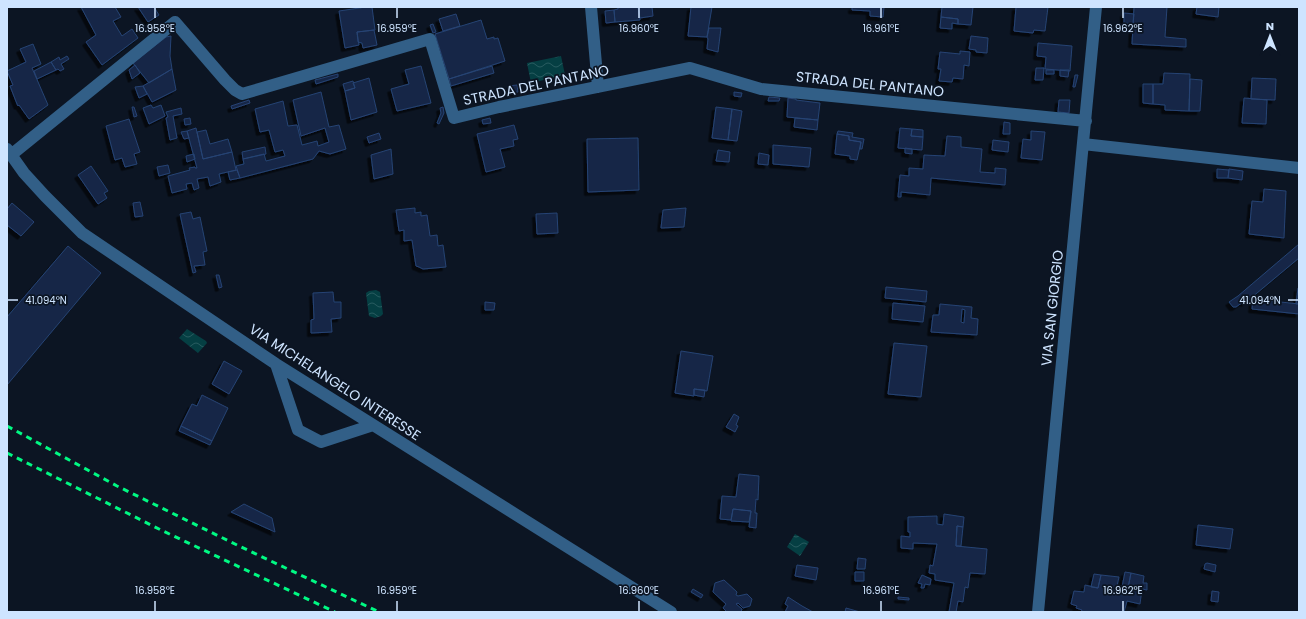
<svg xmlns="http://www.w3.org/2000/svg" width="1306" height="619" viewBox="0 0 1306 619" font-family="Poppins,sans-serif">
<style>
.water{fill:url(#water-waves)}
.building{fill:#162846;stroke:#264374;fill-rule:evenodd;filter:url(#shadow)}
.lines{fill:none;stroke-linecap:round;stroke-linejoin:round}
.minor{stroke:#325f87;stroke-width:12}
.rail{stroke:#00f983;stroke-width:3;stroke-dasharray:6 5;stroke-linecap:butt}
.ticks{fill:none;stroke:#cee4ff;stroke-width:1.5}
.labels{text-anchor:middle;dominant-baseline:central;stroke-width:3.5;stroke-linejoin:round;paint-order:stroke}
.street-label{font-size:14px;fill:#cee4ff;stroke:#0c1523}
.ticks-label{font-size:10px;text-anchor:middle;fill:#cee4ff;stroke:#0c1523;stroke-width:3.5;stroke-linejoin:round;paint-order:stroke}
</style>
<defs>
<pattern id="water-waves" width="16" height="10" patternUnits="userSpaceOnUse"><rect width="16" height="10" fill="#053f43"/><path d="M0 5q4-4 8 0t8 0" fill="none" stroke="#285b5f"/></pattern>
<filter id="shadow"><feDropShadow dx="-3.5" dy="3.5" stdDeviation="0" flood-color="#0009"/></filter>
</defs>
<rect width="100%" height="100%" fill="#0c1523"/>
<path class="water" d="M561,56L565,75L531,83L527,63Z
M376,290L380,292L383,314L381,316L375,318L369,316L366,293L369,291Z
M187,329L206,341L207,343L198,353L179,338Z
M795,534L809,542L800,556L787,547Z"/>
<path class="building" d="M81,7H115L121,17L113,21L122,36L132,29L138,38L102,65L86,42L96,35Z
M138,7H154L159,15L148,22Z
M366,7H372L375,30L357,32L359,45L345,48L339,11Z
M618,7H638L640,20L615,22L614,10L618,9Z
M638,7H652L653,16L640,18Z
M691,7H712L707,37L688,36Z
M852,7H884L883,17L870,16V11L852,10Z
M942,7H973L971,25L958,24V19L941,17Z
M1016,7H1048L1045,31L1034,30L1033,33L1014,31Z
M1134,7H1167L1165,37L1186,39V47L1132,44Z
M1197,7H1219L1218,17L1196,14Z
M614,10L615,22L606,23L605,11Z
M1124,13L1134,14L1133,24L1124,23Z
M456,14L460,26L443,31L439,19Z
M941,17L958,19V24L952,23V29L940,28Z
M481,20L487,39L494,37V39L498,38L505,61L449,79L435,34Z
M433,24L436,32L433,33L430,25Z
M709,28H721L718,52L707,49L708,39L707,37Z
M374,30L377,45L363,48L362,43L358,42L357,32Z
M171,36L170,56L172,69L149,83L133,63L166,37Z
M971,36L988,38L987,53L976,52V50L969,49Z
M1038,43L1072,46L1070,71L1045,69L1046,57L1037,56Z
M33,44L41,64L32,68L48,105L29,119L19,105L18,106L17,104L10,86L13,85L7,71L26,62L20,49Z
M960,51L970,52L969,66L964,65L963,79L953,78L952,82L939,81L941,69H938L940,52L960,54Z
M67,56L69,59L61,64L64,69L60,71L58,69L56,70L51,62L59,57L60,60Z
M51,62L56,70L37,79L34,71Z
M135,65L140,73L132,79L129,70Z
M421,66L431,103L397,111L391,89L409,84L405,70Z
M492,66L494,73L451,86L449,79Z
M1036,68H1044L1043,80H1035Z
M172,69L176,90L152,102L143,86Z
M1046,70H1054V74H1046Z
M1060,70H1069L1068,77L1060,76Z
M1164,73L1190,74L1189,111L1165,110V105L1153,104V84H1163Z
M338,74V77L316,84L315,80Z
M1075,75H1078L1075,87H1073Z
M369,78L377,112L351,120L345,91L355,88L353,83Z
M1252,78L1276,79L1275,100L1251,99Z
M1190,79L1202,80L1200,111H1189Z
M353,81L355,88L345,91L343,84Z
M1143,84H1153V104L1143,103Z
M517,85L518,92L509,93L508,86Z
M143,86L147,94L139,98L135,87Z
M321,92L329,127L339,125L346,149L330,154L319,151L313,159L240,178L236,166L244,164L243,159L264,154L266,161L285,156L283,150L275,152L269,130L260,132L255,109L283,101L288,126L297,125L302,145L317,141L318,146L329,142L325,128L301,136L293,100Z
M734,92L742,93L741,97L734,96Z
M769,97L780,98L779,101H768Z
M788,98L796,99V100L820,103L818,120L787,117Z
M1244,98L1267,100L1266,124L1242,123Z
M249,100L250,103L232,109L231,106Z
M1059,100H1070L1069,113L1058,112Z
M151,105L153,108L161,105L165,116L149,124L143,108Z
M132,107H134L137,116L134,117Z
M443,107L444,113L439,124L437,123L441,113L440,108Z
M716,107L732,109L728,140L712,138Z
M181,108L182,114L173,116L177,138L170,140L166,118L168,117L166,112Z
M732,109L742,111L737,141L728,140Z
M190,118L191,124L185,125L184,119Z
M490,118L491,123L483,124L482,120Z
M795,118L818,120L817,130L794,127Z
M129,119L140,152L134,154L137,164L125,167L122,158L115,160L106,126Z
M1004,122L1010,123V134H1003Z
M514,125L518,139L513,140L514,146L500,149L505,167L486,172L477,134Z
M196,128L203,159L232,152L236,170L219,174L221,182L210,186L208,177L197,179L199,188L194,190L192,183L186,184L187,189L172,193L168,176L190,170L189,168L195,167V168H197L187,131Z
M900,128L912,129L911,136L923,137L922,150L898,148Z
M912,129L923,130V137L911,136Z
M206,130L210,144L228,139L232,152L203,159L197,132Z
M187,131L189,138L184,139L181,132Z
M838,131L853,133L852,137L864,139L862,149H860L861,142L849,140V136L837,134Z
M1031,131L1045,132L1042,160L1021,158L1023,139L1031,140Z
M379,133L381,139L369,143L367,137Z
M837,134L849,136V140L861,142L857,160L850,159V156L835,154Z
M947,136L961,137V147L982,149L980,172L995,173V168L1006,169L1005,185L931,178L930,195L901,192V197H898L900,175L909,176V168L923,169L924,155L945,156Z
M638,138L639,190L588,192L587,139Z
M993,140L1009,142L1008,152L992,150Z
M773,145L811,148L809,167L773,164Z
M265,147L266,154L243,159L242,152Z
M905,148L912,149V154L905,153Z
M391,149L393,174L374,179L371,155Z
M718,150L730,152L729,162L716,161Z
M759,153L769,155L768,165L758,164Z
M194,154L195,159L187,162L186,156Z
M168,165L170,173L159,176L157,167Z
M91,166L108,191L104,193L107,198L98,204L78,175Z
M1217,169L1229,170L1228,178H1217Z
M1229,169L1243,171L1242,180L1228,178Z
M237,170L240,178L230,180L228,172Z
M1264,189L1286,191L1284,238L1249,234L1252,201L1263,202Z
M140,202L143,216L135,217L133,203Z
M12,203L34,222L21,236L7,225V209Z
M415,208V213L421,212V216L427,215L430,236L437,235L438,246L443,245L446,267L423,269L419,267L416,266L412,240L404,241V230L399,231L396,210Z
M686,208L684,227L661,228L663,210Z
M191,212L193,219L200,217L207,251L203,252L205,265L194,266L196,272L193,273L180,214Z
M557,213L558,233L537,234L536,214Z
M1299,244V258L1245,303L1243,302L1236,307H1233L1229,302L1238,296Z
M68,246L101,273L7,385V317Z
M216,275H219L222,287L219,288Z
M886,287L927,291L926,302L885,298Z
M1298,288H1299V304H1296Z
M333,292L334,302H341V318L331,319L332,332L311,333V320L314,319L313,293Z
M1253,299L1299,304V314L1252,309Z
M485,302L495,303L494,310H485Z
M893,303L925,306L923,322L892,319Z
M940,304L972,307L971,318L978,319L977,335L931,332L933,315H939ZM962,309L965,310L964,323L961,322Z
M894,343L927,346L921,397L888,394Z
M681,351L713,356L707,391L694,389V396L675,393Z
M224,361L242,371L229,394L212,384Z
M694,389L705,390L704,397L694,395Z
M202,395L228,408L212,441L181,426L192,404L197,406Z
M734,414L739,417L736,425L738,426L735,432L726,427Z
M181,426L212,441L210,445L179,431Z
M739,474L759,476L758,500L756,499L755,513H757L756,528L749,527L751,511L733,509L731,520L720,519L722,496L736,497Z
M244,504L272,518L275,532L231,512Z
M733,509L751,511L749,522L731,521Z
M944,514L964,517L963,527L957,526L956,546L987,549L985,574L970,573L968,588L965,587L963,602L958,601L956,612H949L954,583L935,580V574L929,573L930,565L933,566L937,544L913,543V549L901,548V536L910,537V532H908V517L937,516V524L943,525Z
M1198,525L1233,529L1230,549L1196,545Z
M957,526L963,527L961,546H956Z
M858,558L866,559L865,569H857Z
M1207,563L1216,565L1215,572L1204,569L1205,564Z
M797,565L818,568L816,580L795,576Z
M855,572H864V581H855Z
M1125,572L1131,573L1128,588L1122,587Z
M1131,573L1144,576L1143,583H1147V590L1142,589L1140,604L1127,601L1124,612H1081L1082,610L1076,608L1077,606L1071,604L1074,591L1084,592L1085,585L1098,588L1101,575L1119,577L1117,586L1128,588Z
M1094,574L1101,575L1098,588L1091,587Z
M922,575L931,579L930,585L925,584L924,588H921L922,584L918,583Z
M724,580L737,592L736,595L738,596L747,594L752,599L750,606L743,608L738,603L736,604L742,609L741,612H727L723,608L726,604L713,592L715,583Z
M693,589L703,595L701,598L691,592Z
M1212,591L1219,592L1218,602L1211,601Z
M788,597L802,606L813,612H785L788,606L785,604Z
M898,597L909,598V600L898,599Z
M846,608L860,612H845Z"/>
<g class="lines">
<path class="minor" d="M591,7L598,87
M1083,144L1299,168
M7,149L24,173L45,196L82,233L276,364L671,612
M11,155L175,22L225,80L235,90L242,94L430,39L454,118L499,107L690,68L761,89L1086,121
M276,364L298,430L321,442L373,425
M1038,612L1096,7"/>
<path class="rail" d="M7,426L117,486L239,546L379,612
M7,453L163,531L335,612"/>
</g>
<path class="ticks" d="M155,8V18M397,8V18M639,8V18M881,8V18M1123,8V18M8,300H18M1288,300H1298M155,601V611M397,601V611M639,601V611M881,601V611M1123,601V611"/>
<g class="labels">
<g class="street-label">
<text transform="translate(870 84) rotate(6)">STRADA DEL PANTANO</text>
<text transform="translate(536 85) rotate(-12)">STRADA DEL PANTANO</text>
<text transform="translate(1052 308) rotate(-84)">VIA SAN GIORGIO</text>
<text transform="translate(335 382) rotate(33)">VIA MICHELANGELO INTERESSE</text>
</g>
</g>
<g class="ticks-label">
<text x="155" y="32">16.958°E</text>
<text x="397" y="32">16.959°E</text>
<text x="639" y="32">16.960°E</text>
<text x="881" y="32">16.961°E</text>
<text x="1123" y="32">16.962°E</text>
<text x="46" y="304">41.094°N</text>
<text x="1260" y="304">41.094°N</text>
<text x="155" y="594">16.958°E</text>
<text x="397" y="594">16.959°E</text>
<text x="639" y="594">16.960°E</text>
<text x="881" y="594">16.961°E</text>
<text x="1123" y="594">16.962°E</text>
</g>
<rect width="1306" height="619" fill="none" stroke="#cee4ff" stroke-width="16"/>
<g transform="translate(1270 36)" stroke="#0c1523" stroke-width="3" paint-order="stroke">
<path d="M0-3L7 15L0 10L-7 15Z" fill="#cee4ff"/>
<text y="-6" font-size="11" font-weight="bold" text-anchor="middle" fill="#cee4ff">N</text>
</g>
</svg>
